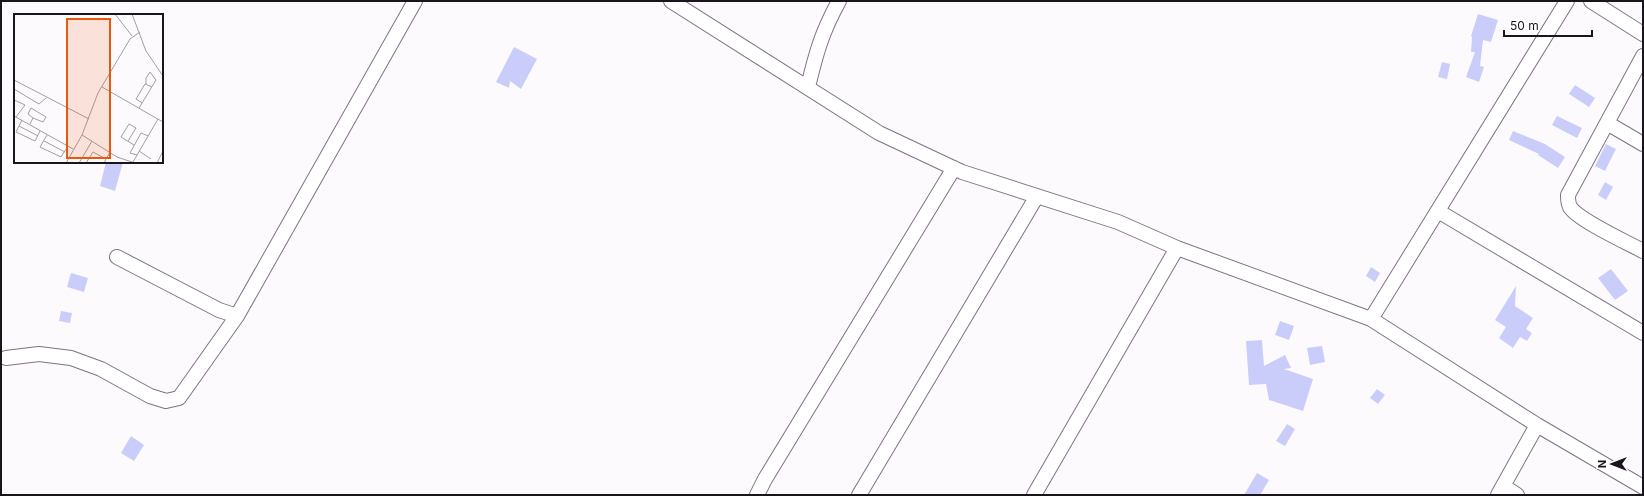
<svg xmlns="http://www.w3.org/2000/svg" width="1644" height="496" viewBox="0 0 1644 496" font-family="Inter,sans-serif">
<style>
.building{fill:#cacdfa}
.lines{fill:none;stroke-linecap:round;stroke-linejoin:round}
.minor-casing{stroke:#807285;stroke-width:16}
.minor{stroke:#fff;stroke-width:14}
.inset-road{fill:none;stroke:#a29ea4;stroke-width:1}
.view{fill:#e8590c;fill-opacity:0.15;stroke:#e8590c;stroke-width:2}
.inset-edge{fill:none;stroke:#1a151c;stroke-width:2}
</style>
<rect width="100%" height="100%" fill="#fdfafe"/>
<path class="building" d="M1478,14L1498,20L1491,42L1483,40L1480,66L1484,67L1479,82L1466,77L1475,52H1471L1472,37L1471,36Z
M514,47L537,59L521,89L510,81L509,88L496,82Z
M1442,62L1450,64L1447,79L1438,77Z
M1575,85L1595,98L1589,107L1569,94Z
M1557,116L1582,128L1577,138L1552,125Z
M1513,131L1545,144L1565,157L1558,168L1538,155L1539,154L1509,140Z
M1606,144L1616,149L1605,171L1595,166Z
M106,162H123L115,191L100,186Z
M1605,182L1613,187L1606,200L1598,195Z
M1371,267L1380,273L1375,282L1366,276Z
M1611,269L1628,291L1615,300L1598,278Z
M71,273L88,278L84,292L67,287Z
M1516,286L1515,306L1533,318L1526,329L1532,333L1527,341L1520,337L1513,348L1499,338L1506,327L1495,320Z
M61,311L72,313L70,323L59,321Z
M1280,321L1294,326L1289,340L1275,335Z
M1262,340L1264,366L1285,355L1291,368L1284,369L1313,379L1303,411L1269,400L1266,384L1249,385L1246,341Z
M1322,346L1325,362L1310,365L1307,348Z
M1377,389L1385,395L1378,404L1370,398Z
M1287,424L1295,429L1285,446L1276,441Z
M131,436L144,445L134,461L121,453Z
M1257,473L1269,480L1260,495H1244Z"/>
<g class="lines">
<defs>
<path id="minor" d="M671,1L879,133L962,172L1118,222L1177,248L1371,319L1537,425L1643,487
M1591,1L1643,34
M1643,56L1568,195C1568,199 1568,203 1570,207C1578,220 1628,243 1643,251
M808,87C816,53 822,32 839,1
M1607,123L1643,144
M1438,211L1643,333
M117,257L219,310L237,316L415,1
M1371,319L1567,1
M6,358L39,354L71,358L101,369L150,396L166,401L179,398L237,316
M1503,486L1517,495
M757,495L765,479L954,168
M859,495L1037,196
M1034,495L1177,248
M1498,495L1537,425"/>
</defs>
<use href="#minor" class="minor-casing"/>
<use href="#minor" class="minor"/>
</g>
<g transform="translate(14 14)">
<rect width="149" height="149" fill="#fdfafe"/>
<path class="inset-road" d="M101,0L118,22M118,0L132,37L149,62M0,66L75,105M88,73L149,108M0,75L25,90L32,84M0,86L11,91L2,103M128,89L122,85L131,70L138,73M125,94L142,66L136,58L132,64V70M0,102L59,135M8,106L2,118L21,127L26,117M16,110L19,104L29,108L32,103L17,94L14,100L19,104M5,112L24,122M33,121L26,133L47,143L54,132M68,121L103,143L121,149M30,127L51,138M114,127L122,114L115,110L107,123L120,131M125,137L137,145M123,141L116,139L127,119L134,122M119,148L144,105M52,149L68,121L84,79L116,25L126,18M65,149L78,127M72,149L79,138L92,145M90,149L96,138M143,149L149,137"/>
<path class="view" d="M53,5H96V144H53Z"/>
<rect width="149" height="149" class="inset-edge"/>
</g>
<rect width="1644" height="496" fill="none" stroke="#1a151c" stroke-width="4"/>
<g transform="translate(1612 464) rotate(270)" stroke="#ffffff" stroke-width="3" paint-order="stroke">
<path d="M0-3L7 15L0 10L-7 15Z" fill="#1a151c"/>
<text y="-6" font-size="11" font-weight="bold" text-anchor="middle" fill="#1a151c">N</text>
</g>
<path d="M1504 30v6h88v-6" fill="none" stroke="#1a151c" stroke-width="2"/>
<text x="1510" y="30" font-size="12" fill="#1a151c" stroke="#ffffff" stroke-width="3" paint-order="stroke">50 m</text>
</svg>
